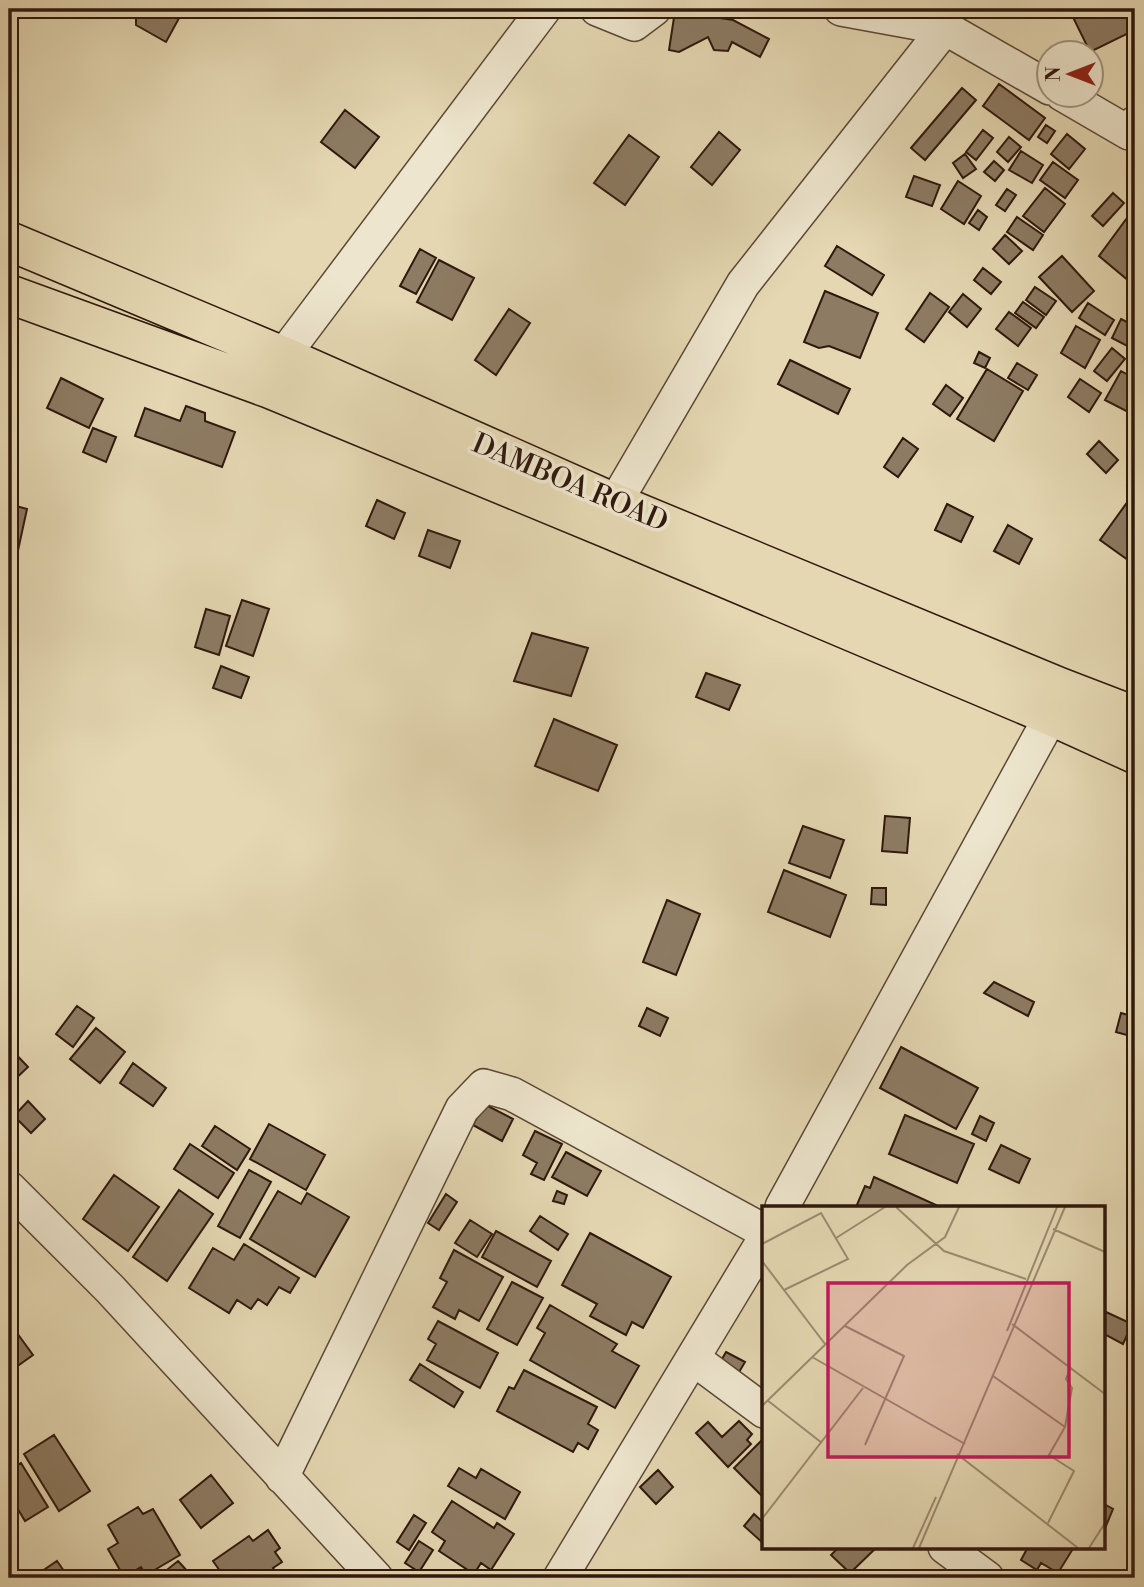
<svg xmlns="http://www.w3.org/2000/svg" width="1144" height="1587" viewBox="0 0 1144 1587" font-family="'Libre Bodoni',serif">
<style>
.building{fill:#8d7b63;stroke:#2f180d;stroke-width:2}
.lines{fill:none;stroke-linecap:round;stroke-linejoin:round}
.street-casing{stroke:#5c4836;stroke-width:36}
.primary-casing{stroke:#2f180d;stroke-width:41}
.street{stroke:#ede5cd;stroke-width:33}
.primary{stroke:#e4d7b2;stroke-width:38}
.labels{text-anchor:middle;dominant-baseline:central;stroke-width:7;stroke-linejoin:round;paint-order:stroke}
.street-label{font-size:28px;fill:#2f180d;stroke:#ede5cd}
.inset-road{fill:none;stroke:#9c8b70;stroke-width:2}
.view{fill:#c2185b;fill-opacity:0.15;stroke:#c2185b;stroke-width:3.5}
.inset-edge{fill:none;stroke:#2f180d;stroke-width:3.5}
</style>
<rect width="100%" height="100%" fill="#e4d7b2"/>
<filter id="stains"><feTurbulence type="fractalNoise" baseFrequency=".00286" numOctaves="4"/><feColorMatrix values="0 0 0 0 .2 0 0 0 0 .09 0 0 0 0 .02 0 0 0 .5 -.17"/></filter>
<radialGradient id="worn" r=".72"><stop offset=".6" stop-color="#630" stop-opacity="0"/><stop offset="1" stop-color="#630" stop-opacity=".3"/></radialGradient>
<path class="building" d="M121,9H184L166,42L136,25V14Z
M1069,9H1135V30L1090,52Z
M675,11L733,20L769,39L760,57L732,42L728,51L714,50L708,37L679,52L669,50Z
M999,84L1045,118L1029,140L983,106Z
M962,88L976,100L925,160L911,148Z
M345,110L379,137L355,168L321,142Z
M1046,125L1055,131L1047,143L1038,137Z
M983,130L993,138L976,160L966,152Z
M719,132L740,150L712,185L691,167Z
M1067,134L1085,149L1069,169L1051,154Z
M629,135L659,157L625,205L594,183Z
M1009,137L1021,147L1008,162L997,152Z
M1021,151L1043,165L1032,183L1009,170Z
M965,154L976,169L963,178L953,163Z
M994,161L1004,170L995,181L984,172Z
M1053,162L1078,180L1065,198L1040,180Z
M914,176L940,185L932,206L906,197Z
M958,181L981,196L964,224L941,209Z
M1045,188L1065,204L1044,232L1023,216Z
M1007,189L1016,195L1005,211L996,205Z
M1113,193L1124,203L1103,226L1092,216Z
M978,210L987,217L979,230L969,223Z
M1017,217L1043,235L1033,250L1007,232Z
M1127,218L1135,225V286L1099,256Z
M1005,235L1022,251L1009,264L993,249Z
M837,246L884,275L872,295L825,266Z
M420,249L436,258L416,294L400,286Z
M1062,256L1094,291L1072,312L1039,277Z
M439,260L474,278L452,320L417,302Z
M983,268L1001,282L991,294L974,280Z
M1035,287L1056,301L1046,315L1026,300Z
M825,291L878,313L860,358L829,346L819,348L804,342Z
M930,293L949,307L924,342L906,329Z
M963,294L981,309L967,327L949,312Z
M1023,302L1044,317L1036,328L1015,313Z
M1088,303L1114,320L1105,335L1079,318Z
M509,309L530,323L496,375L475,360Z
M1009,312L1031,328L1018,346L996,329Z
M1121,319L1135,326V345L1133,349L1112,338Z
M1076,326L1100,340L1085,368L1061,353Z
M1112,348L1125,359L1107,381L1094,371Z
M979,352L990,358L985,368L974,363Z
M790,360L850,389L838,414L778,384Z
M1017,363L1037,375L1028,390L1008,378Z
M987,369L1023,391L994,441L957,419Z
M1121,371L1135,379V408L1132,414L1105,400Z
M61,378L103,399L89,428L47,408Z
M1080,379L1101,393L1089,412L1068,397Z
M946,385L963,398L950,416L933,404Z
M186,406L205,413V421L235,432L222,467L135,436L145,408L180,421Z
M93,428L116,437L106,462L83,452Z
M903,438L918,449L898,477L884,467Z
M1099,441L1118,460L1106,473L1087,454Z
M1135,471V490L1127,485Z
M1131,497L1135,500V565L1100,540Z
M377,500L405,513L394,539L366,526Z
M947,504L973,517L961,542L935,530Z
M16,506L27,509L17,555L9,553V541Z
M1008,525L1032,539L1019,564L994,551Z
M428,530L460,541L450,568L419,556Z
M242,600L269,609L253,656L226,646Z
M206,609L230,616L219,655L195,647Z
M9,625L17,628L9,649Z
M532,633L588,648L571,696L514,681Z
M221,666L249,677L241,698L213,688Z
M706,673L740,685L729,710L696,697Z
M554,719L617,745L598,791L535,766Z
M885,816L910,818L907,853L882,851Z
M803,826L844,840L830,878L789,863Z
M784,870L846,895L830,937L768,912Z
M872,888H886V905L871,904Z
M667,900L700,914L676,975L643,962Z
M994,982L1034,1002L1028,1016L984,993Z
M77,1006L94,1018L73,1047L56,1034Z
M647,1008L668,1018L660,1036L639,1026Z
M1121,1013L1135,1017L1134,1037L1116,1032Z
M96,1028L125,1052L100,1083L70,1059Z
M9,1047L28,1067L9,1085Z
M901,1047L978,1088L956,1129L880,1088Z
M133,1063L166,1088L153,1106L120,1083Z
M28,1101L45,1119L31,1133L14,1116Z
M484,1104L513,1119L502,1141L473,1125Z
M905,1115L974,1144L957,1183L889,1154Z
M980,1116L994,1123L986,1141L972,1134Z
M269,1124L325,1155L306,1190L250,1159Z
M215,1126L250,1149L237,1170L202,1146Z
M535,1131L562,1144L544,1180L531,1174L537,1163L523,1155Z
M190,1144L234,1173L218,1198L174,1169Z
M1001,1145L1030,1159L1019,1183L989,1169Z
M566,1152L601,1171L587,1196L552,1177Z
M249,1170L271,1182L240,1238L218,1226Z
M114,1175L159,1207L128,1251L83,1219Z
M874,1177L936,1205L935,1207H856L865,1186L870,1188Z
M179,1190L213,1214L167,1281L133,1257Z
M278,1191L301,1204L307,1193L349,1217L315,1277L250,1239Z
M557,1191L567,1195L564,1204L553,1201Z
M446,1194L457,1202L439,1230L428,1223Z
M540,1216L568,1234L558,1250L530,1231Z
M470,1220L492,1234L477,1257L455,1243Z
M496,1231L551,1261L537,1287L482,1257Z
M590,1233L671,1277L643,1328L632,1322L626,1335L590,1316L597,1304L562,1285Z
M244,1244L299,1278L290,1293L279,1287L267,1305L258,1299L251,1309L237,1300L229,1313L189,1288L213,1248L234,1260Z
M454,1250L503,1277L479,1321L459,1310L455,1319L433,1307L447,1282L440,1278Z
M512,1282L543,1298L517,1345L487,1329Z
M550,1305L617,1344L612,1351L639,1366L615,1408L530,1360L545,1333L537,1328Z
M1106,1312L1132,1324L1123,1344L1104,1334V1317Z
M438,1321L498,1353L480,1388L427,1360L436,1344L428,1339Z
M9,1322L33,1355L9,1372Z
M726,1352L745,1362L738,1374L719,1364Z
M420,1364L463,1392L454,1407L410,1380Z
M524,1370L597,1407L588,1424L598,1430L588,1449L578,1443L573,1452L497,1411L509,1387L514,1389Z
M739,1421L752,1434L747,1440L751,1444L728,1467L696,1433L708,1422L722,1437Z
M54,1435L90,1491L59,1511L24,1454Z
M764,1438V1496L763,1497L734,1468Z
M21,1463L48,1507L25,1521L9,1494V1471Z
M459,1468L476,1478L481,1469L520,1492L505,1519L448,1486Z
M658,1470L673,1487L656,1504L640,1487Z
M211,1475L233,1503L201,1528L180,1500Z
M452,1501L494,1528L497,1523L514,1534L491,1570L481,1563L474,1574L439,1551L445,1541L432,1532Z
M1104,1504L1113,1509L1106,1526L1104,1525Z
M138,1507L143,1514L153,1509L180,1555L146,1575L141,1567L124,1577L108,1549L118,1543L108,1525Z
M754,1514L764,1523V1544L744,1526Z
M414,1515L426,1523L409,1550L397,1542Z
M268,1530L280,1548L275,1552L282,1562L273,1568L280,1578H225L213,1561L249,1536L253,1541Z
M419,1541L433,1550L419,1572L405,1563Z
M839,1547H877L850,1573L831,1555Z
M1028,1547H1074L1058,1573L1041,1563L1037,1570L1021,1560Z
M57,1561L69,1578H32Z
M178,1561L189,1573L183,1578H160L158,1577Z
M140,1568L147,1578H124Z"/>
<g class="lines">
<defs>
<path id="street" d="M597,9L634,24L654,9
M841,9L945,28L1050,88
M1062,94L1129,133L1135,123
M273,381L283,356L544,9
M615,503L743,284L945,28
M9,1188L110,1289L376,1578
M782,1207L1051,716L1059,693
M694,1359L764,1411
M282,1477L462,1109L484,1086L512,1094L764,1231
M945,1547L987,1578
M560,1578L764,1240"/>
<path id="primary" d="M9,241L283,356L615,503L1062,688L1135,716
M9,294L270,389L611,530L1051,716L1135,754"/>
</defs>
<use href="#street" class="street-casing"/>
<use href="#primary" class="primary-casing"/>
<use href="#street" class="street"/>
<use href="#primary" class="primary"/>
</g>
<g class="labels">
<g class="street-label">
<text transform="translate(570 483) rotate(23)">DAMBOA ROAD</text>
</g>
</g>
<g transform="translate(762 1206)">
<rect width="343" height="343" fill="#e4d7b2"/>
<path class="inset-road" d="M134,1L182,45L264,73M291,23L343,46M74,32L123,1M0,38L59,7L86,53L22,84M0,55L63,138M250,118L343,188M83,120L142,150L103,239M245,125L295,1M50,151L203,238M231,170L303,221M5,194L60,237M0,200L145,59L183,31L197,1M195,248L316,342M0,313L101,182M286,317L312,265L287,249L303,221L310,182L304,173L309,161M151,342L174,291M157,342L303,1M327,342L343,317"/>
<path class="view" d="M66,77H307V251H66Z"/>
<rect width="343" height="343" class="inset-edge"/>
</g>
<rect width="1144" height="1587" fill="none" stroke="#e4d7b2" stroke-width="35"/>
<rect x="10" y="10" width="1123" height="1566" fill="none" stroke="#2f180d" stroke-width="3.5"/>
<rect x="18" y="18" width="1109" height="1552" fill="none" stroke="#2f180d" stroke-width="2"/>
<g transform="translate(1070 74) rotate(270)"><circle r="33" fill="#ede5cd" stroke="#a19380" stroke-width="2"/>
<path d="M0-5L12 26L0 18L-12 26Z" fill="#8f2418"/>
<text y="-10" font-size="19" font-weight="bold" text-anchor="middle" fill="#2f180d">N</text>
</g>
<rect width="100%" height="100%" filter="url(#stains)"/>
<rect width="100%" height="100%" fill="url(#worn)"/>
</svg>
